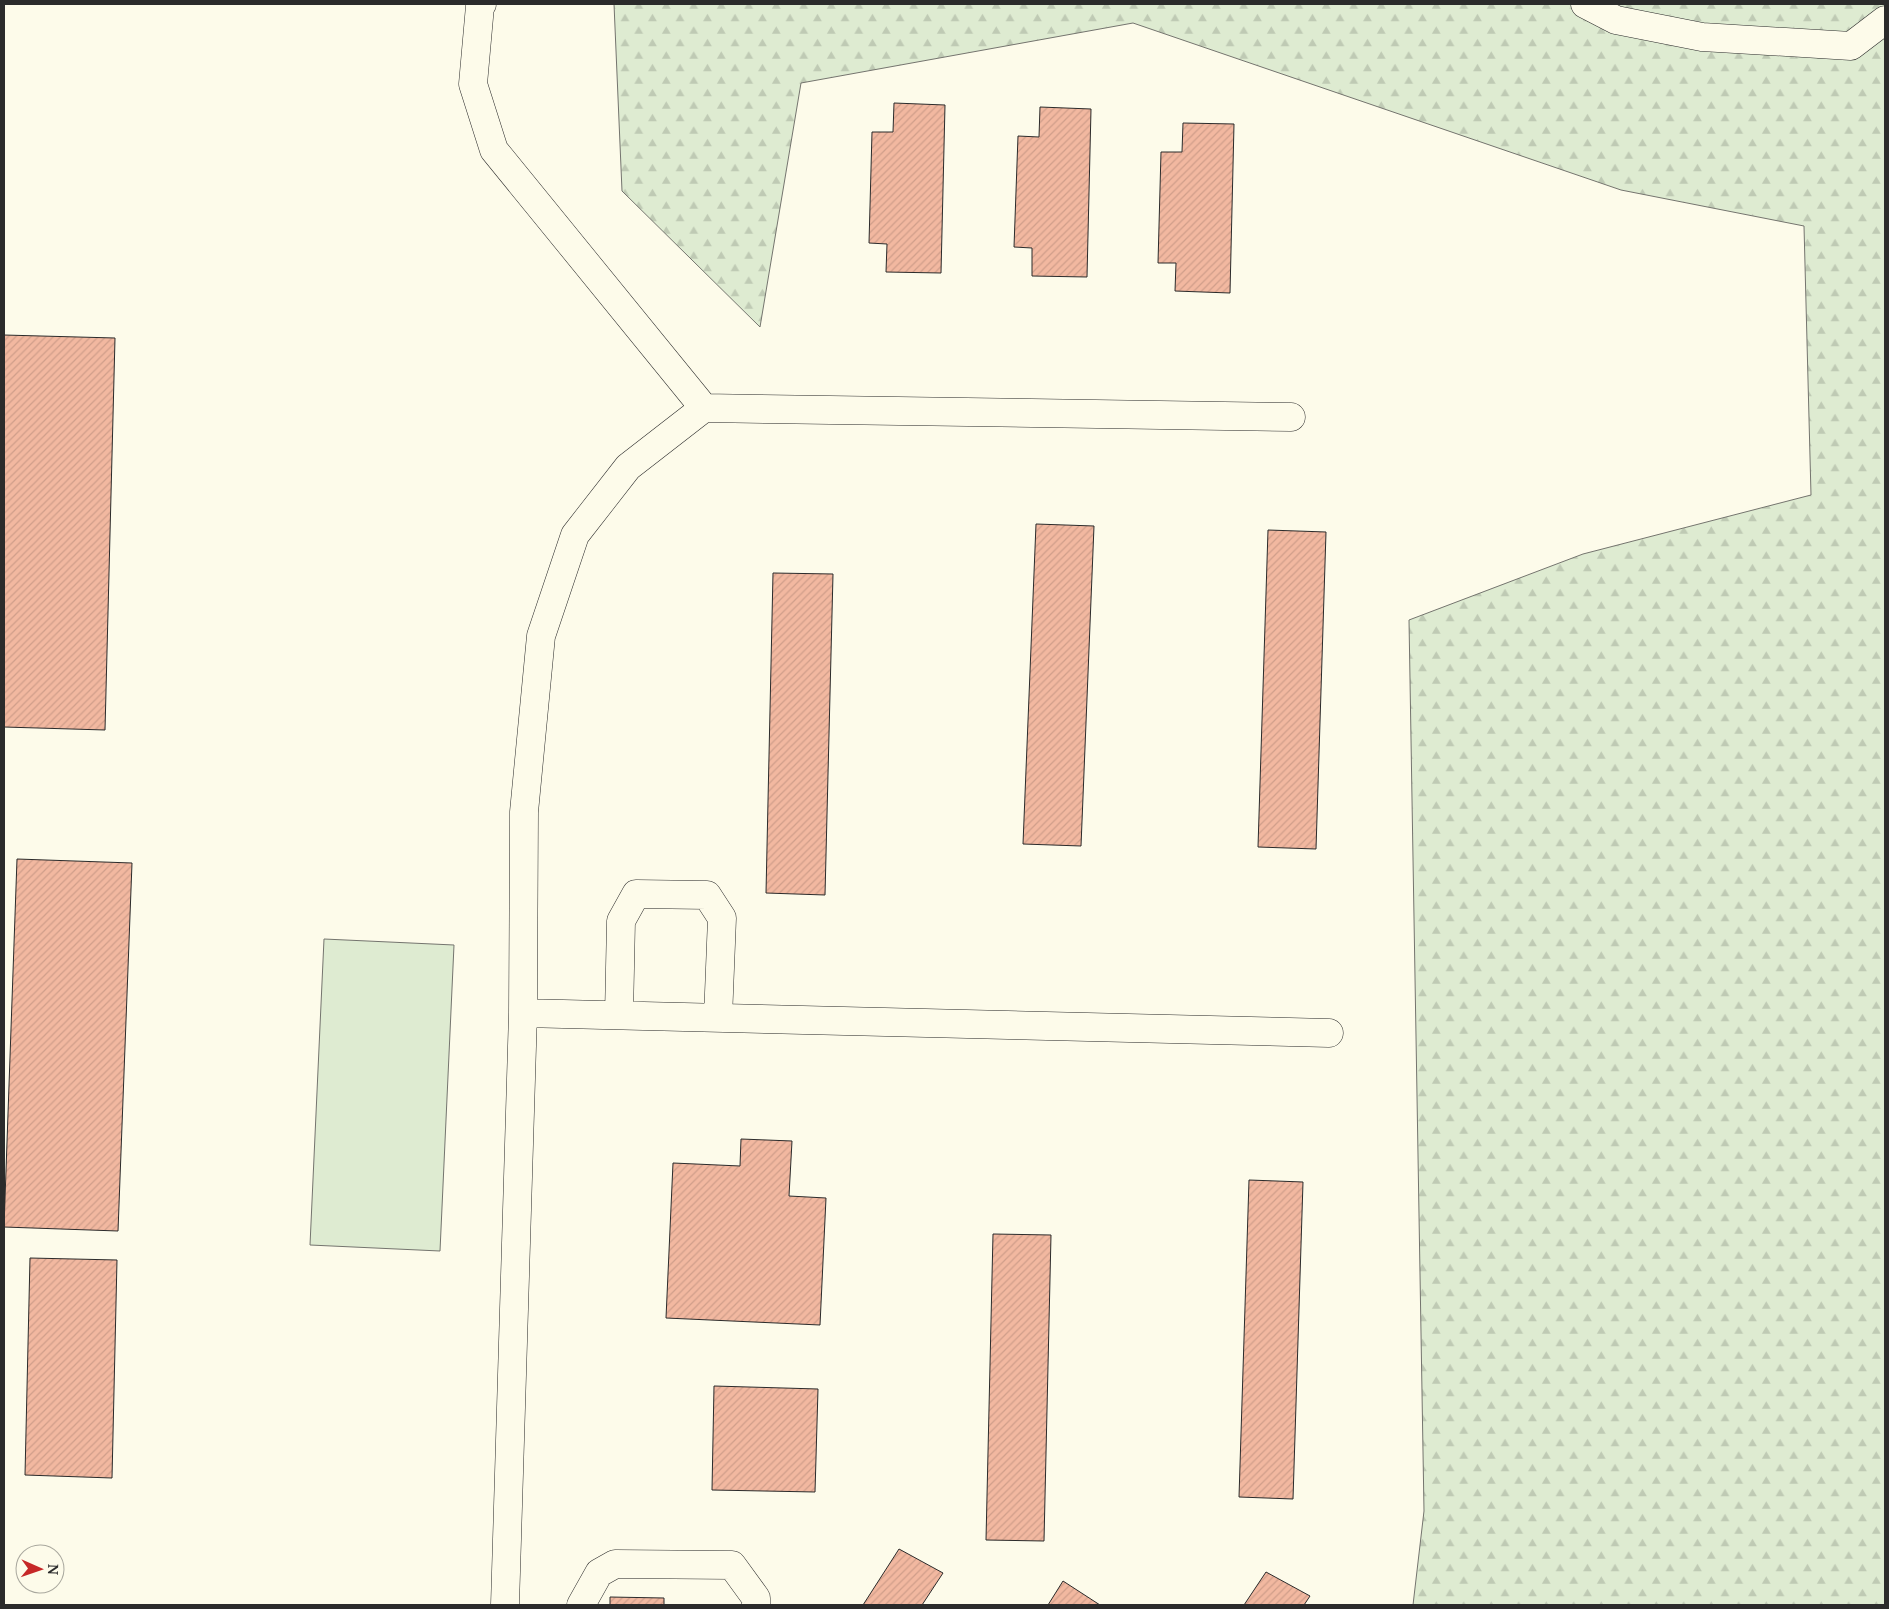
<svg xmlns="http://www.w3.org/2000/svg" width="1889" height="1609" viewBox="0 0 1889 1609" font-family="'Noto Serif',serif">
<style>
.green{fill:#deebd1;stroke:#74746e}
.forest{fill:url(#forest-firs);stroke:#74746e}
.building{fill:url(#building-hatch);stroke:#2b2b2b}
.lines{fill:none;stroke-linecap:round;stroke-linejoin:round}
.minor-casing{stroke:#2b2b2b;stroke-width:29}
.minor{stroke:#fdfbea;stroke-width:28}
</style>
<defs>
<pattern id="forest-firs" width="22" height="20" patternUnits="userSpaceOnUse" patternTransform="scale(1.25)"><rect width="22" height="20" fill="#deebd1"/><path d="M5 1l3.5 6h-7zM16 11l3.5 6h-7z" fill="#bfcab4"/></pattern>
<pattern id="building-hatch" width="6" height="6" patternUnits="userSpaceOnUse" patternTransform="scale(1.25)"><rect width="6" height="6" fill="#f2b8a0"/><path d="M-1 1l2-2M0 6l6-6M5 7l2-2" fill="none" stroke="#d09e8a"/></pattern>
</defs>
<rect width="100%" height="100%" fill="#fdfbea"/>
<path class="green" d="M324,939L454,945L440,1251L310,1245Z"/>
<path class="forest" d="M614,4H1885V1605H1413L1424,1511L1409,620L1583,554L1811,495L1804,226L1621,190L1133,23L801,83L760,327L622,191Z"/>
<path class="building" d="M894,103L945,105L941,273L886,272L887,244L869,243L872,132H893Z
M1040,107L1091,109L1087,277L1032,276V248L1014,247L1018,136L1039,137Z
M1183,123L1234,124L1230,293L1175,291L1176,263H1158L1161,152H1182Z
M4,335L115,338L105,730L4,727Z
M1036,524L1094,526L1081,846L1023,844Z
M1268,530L1326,532L1316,849L1258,847Z
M773,573L833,574L825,895L766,893Z
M17,859L132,863L118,1231L4,1227Z
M741,1139L792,1141L789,1196L826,1198L820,1325L666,1318L673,1163L740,1166Z
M1249,1180L1303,1182L1293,1499L1239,1497Z
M993,1234L1051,1235L1044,1541L986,1540Z
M30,1258L117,1260L112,1478L25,1475Z
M714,1386L818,1389L815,1492L712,1490Z
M899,1549L943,1573L922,1605H863Z
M1266,1572L1310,1596L1304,1605H1244Z
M1063,1581L1100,1605H1048Z
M610,1597L664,1598V1605H610Z"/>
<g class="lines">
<defs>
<path id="minor" d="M482,4L480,6L473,84L494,150L704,408L628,467L575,535L541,636L524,812L523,1013L505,1605
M1585,4L1616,20L1702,37L1851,46L1885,20
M704,408L1291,417
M523,1013L1329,1033
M619,1015L621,921L636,894L707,895L722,918L718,1018
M581,1605L599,1573L615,1564L732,1565L756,1598V1605"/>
</defs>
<use href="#minor" class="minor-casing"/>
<use href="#minor" class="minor"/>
</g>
<rect width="1889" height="1609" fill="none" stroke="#2b2b2b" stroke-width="10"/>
<g transform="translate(40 1569) rotate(92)"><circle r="24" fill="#fdfbea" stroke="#a9a89e"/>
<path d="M0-4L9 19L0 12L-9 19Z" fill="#c62828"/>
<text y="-8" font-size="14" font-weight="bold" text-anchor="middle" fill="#2b2b2b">N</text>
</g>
</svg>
